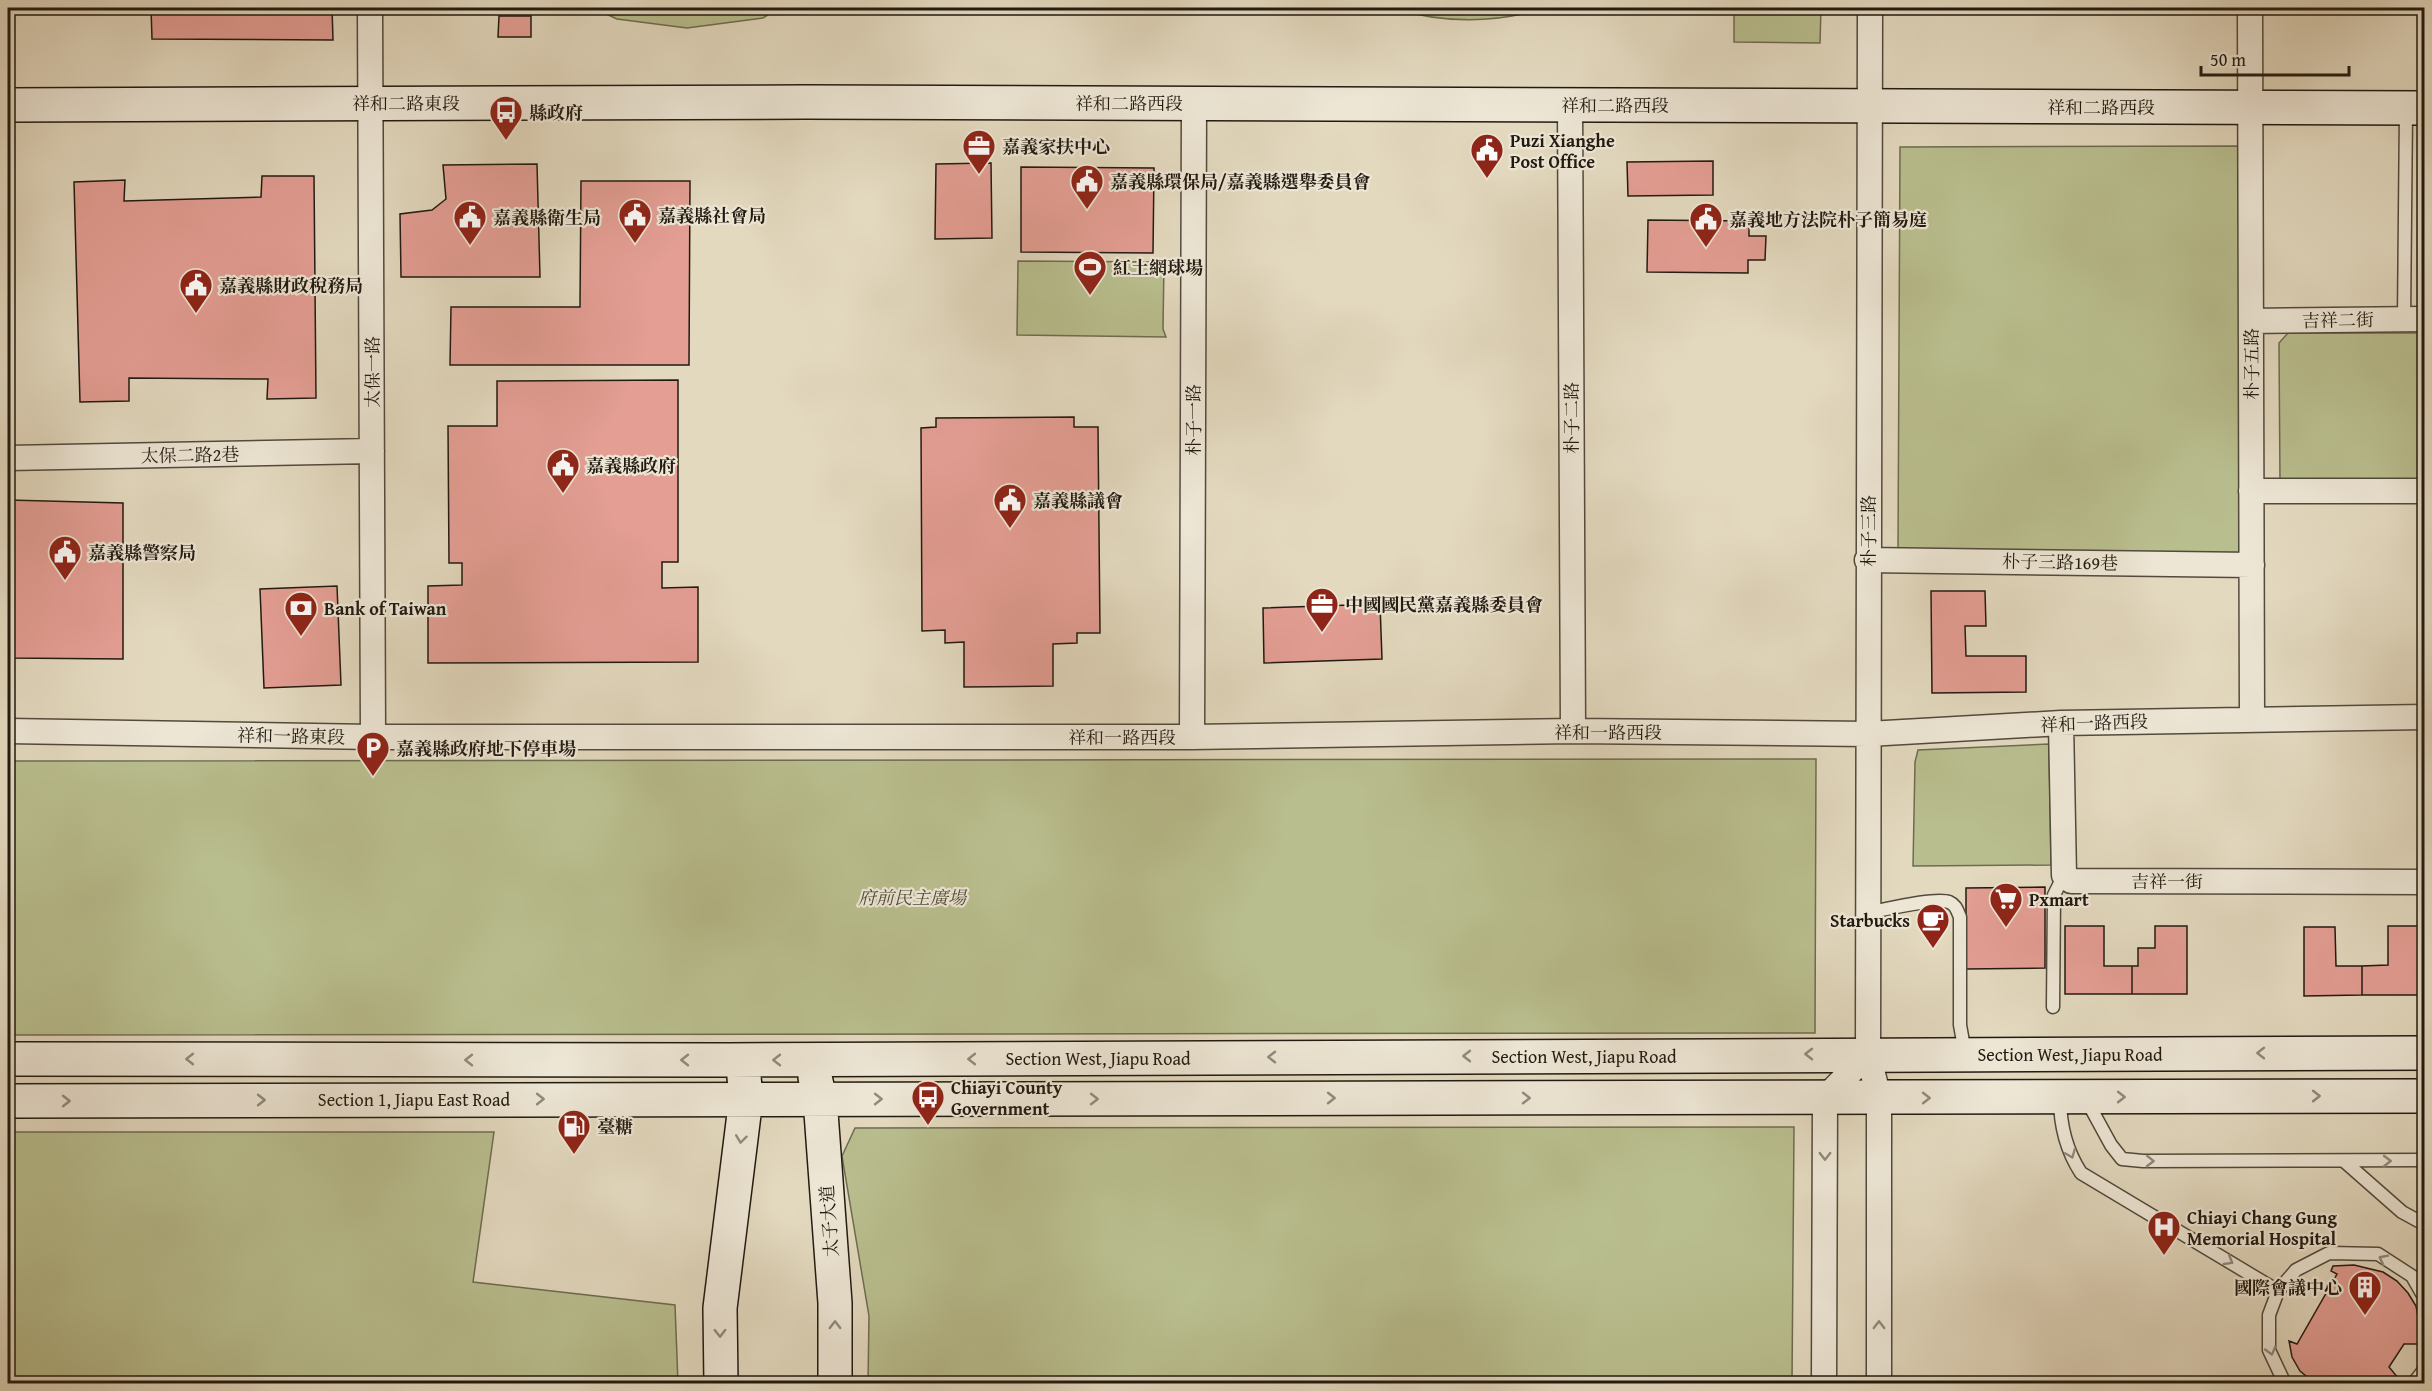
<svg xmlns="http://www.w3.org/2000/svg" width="2432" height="1391" viewBox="0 0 2432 1391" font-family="'Gentium Book Plus','Noto Serif TC',serif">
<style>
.green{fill:#b9be8e;stroke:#6d6c50;stroke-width:1.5}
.building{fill:#e49e94;stroke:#211a11;stroke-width:1.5}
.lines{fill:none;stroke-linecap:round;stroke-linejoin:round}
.lane-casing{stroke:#524a3c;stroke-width:15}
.street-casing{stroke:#524a3c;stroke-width:27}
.secondary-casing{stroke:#211a11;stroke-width:36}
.lane{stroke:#ede6d5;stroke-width:12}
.street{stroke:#ede6d5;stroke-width:24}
.secondary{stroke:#ede6d5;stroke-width:33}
.oneway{stroke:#918a7d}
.labels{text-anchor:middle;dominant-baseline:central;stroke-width:4.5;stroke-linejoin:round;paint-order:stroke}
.street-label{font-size:18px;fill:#211a11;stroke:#ede6d5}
.poi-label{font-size:18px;font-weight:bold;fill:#211a11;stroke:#ede6d5;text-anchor:start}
.park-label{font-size:18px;font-style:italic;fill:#4f4b36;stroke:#ede6d5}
</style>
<rect width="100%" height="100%" fill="#e3d9bf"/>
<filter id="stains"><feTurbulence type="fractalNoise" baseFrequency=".00333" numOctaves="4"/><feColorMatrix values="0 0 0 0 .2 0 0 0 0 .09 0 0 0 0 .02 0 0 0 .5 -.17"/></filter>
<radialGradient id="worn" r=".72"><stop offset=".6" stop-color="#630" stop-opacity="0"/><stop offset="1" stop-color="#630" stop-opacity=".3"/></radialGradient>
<path class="green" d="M593,8H779L763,18L687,28L617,19Z
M1392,8H1546C1494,24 1444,24 1392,8Z
M1734,8H1821L1820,43L1734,42Z
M2241,146L2240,553L1898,551L1900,147Z
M1018,261L1164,262L1163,329L1166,337L1017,335Z
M2288,333H2420L2424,337V484L2280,483L2279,343Z
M2049,744L2051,865L1913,866L1915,762L1918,750Z
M1816,759L1815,1033L8,1035V761Z
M1794,1127L1792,1383H868L869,1316L842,1156L855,1128Z
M8,1132H494L473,1282L675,1305L678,1383H8Z"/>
<path class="building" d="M151,8H332L333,40L152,39Z
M499,16H531V37H498Z
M1713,161V195L1628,196L1627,162Z
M991,163L992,238L935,239L936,164Z
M537,164L540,277H401L400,214L432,210L446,199L443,165Z
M1021,167L1154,168L1153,253L1021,252Z
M262,176H314L316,398L267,399L268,379L129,378V401L80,402L74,182L125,180L124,201L261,197Z
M581,181H690L689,365H450L451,307H580Z
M1648,220L1749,221V236H1766L1765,260H1748V273L1647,272Z
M678,380V562H662V588L698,587V662L428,663V586L462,585V563H449L448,426H497V381Z
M1074,417V427H1098L1100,633H1077V643L1053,644V686L964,687V642L945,643V630L922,631L921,428L936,427V418Z
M8,500L123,503V659L8,658Z
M337,586L341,685L264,688L260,589Z
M1931,591H1985L1986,626H1965L1966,656H2026V692L1932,693Z
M1380,604L1382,659L1264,663L1263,608Z
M2045,887V968L1966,969V888Z
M2065,926H2104V966H2132V994H2065Z
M2155,926H2187V994H2132V966H2138V948H2155Z
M2388,926H2420L2421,995H2362V966L2388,965Z
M2304,927H2335L2336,966H2362V995L2304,996Z
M2354,1265L2383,1272L2397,1281L2408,1293L2416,1306L2420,1327L2419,1344H2404L2389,1367L2399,1379L2392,1384H2316L2300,1371L2292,1357L2289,1341L2297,1344L2337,1274L2331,1271L2333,1266Z"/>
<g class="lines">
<defs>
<path id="lane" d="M2404,319L2406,110
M1867,913C1884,910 1935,897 1949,902C1956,905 1957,910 1960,917V1025L1965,1053
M2053,1007L2054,895L2064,875
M2060,1098C2060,1126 2066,1150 2081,1173L2278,1291
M2087,1101L2111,1145L2122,1159L2143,1161L2424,1160
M2344,1161L2402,1212L2424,1224
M2285,1384L2269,1350V1315L2278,1291L2296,1270L2329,1253L2378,1254L2412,1276L2424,1297
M2413,1384L2424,1370"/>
<path id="street" d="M370,8L373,737
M1870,8L1868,1054L1879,1098V1384
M2250,8L2252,720
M1570,105L1573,731
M2251,321L2424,319
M8,458L372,451
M2251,491H2424
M1867,560L2252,565
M2061,723L2064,875L2071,881L2424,882
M8,731L373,737H1192L1573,731L1868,734L2061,723L2424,717
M1192,737L1194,103
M1824,1384L1825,1098L1868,1054"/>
<path id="secondary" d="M8,105L805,102L2424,108
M8,1059L728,1060L2424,1053
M815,1077L820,1099L835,1303V1384
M8,1101L2424,1096
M721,1384L720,1308L746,1098L744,1077"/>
</defs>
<use href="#lane" class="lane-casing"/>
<use href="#street" class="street-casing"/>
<use href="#secondary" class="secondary-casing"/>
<use href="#lane" class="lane"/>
<use href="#street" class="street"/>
<use href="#secondary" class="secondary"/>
</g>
<defs><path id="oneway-chevron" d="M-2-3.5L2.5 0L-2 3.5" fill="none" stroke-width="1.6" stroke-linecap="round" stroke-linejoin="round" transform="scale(1.5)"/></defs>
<g class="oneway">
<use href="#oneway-chevron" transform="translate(2261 1053) rotate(180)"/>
<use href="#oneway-chevron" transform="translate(1809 1054) rotate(180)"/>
<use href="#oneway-chevron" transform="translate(1467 1056) rotate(180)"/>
<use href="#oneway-chevron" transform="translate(1272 1057) rotate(180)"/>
<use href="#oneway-chevron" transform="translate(190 1059) rotate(-180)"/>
<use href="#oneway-chevron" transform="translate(972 1059) rotate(180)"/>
<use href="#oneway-chevron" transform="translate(469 1060) rotate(-180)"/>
<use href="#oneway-chevron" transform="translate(685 1060) rotate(-180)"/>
<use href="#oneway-chevron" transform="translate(777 1060) rotate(180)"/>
<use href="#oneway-chevron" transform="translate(2316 1096)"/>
<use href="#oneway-chevron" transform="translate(2121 1097)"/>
<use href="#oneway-chevron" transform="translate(1331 1098)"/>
<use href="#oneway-chevron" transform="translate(1526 1098)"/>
<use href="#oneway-chevron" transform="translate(1926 1098)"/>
<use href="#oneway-chevron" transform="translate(540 1099)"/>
<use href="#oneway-chevron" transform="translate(878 1099)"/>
<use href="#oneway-chevron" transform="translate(1094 1099)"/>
<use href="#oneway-chevron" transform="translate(261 1100)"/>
<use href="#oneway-chevron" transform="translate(66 1101)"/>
<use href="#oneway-chevron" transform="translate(741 1139) rotate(97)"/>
<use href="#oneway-chevron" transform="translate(2071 1154) rotate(68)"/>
<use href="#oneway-chevron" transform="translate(1825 1156) rotate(90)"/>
<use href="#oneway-chevron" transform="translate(2150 1161) rotate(1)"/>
<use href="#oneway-chevron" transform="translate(2387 1161)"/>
<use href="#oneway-chevron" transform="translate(2383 1259) rotate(-153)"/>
<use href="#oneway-chevron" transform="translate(2229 1261) rotate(31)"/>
<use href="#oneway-chevron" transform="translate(835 1325) rotate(-90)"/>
<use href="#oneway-chevron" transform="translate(1879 1325) rotate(-90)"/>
<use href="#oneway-chevron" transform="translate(720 1333) rotate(89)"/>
<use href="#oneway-chevron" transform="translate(2271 1351) rotate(75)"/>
</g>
<defs>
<symbol id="bus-pin" viewBox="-11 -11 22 30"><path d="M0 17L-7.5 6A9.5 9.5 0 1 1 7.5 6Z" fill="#8f2418" stroke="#ede6d5"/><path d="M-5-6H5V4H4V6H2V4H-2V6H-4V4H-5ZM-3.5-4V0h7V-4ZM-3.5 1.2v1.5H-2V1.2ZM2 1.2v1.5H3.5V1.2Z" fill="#fff"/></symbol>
<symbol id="office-pin" viewBox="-11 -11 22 30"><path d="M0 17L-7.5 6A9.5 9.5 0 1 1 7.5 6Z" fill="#8f2418" stroke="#ede6d5"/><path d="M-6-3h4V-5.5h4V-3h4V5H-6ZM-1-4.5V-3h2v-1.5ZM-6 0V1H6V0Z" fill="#fff"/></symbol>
<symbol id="civic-pin" viewBox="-11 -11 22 30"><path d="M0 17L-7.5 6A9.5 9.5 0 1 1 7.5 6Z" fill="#8f2418" stroke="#ede6d5"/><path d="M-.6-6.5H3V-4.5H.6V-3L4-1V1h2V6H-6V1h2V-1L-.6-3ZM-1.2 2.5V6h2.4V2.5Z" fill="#fff"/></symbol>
<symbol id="stadium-pin" viewBox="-11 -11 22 30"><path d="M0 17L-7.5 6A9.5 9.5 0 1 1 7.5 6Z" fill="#8f2418" stroke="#ede6d5"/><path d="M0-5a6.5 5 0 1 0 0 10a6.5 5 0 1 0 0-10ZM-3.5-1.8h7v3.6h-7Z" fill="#fff"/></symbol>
<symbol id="bank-pin" viewBox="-11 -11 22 30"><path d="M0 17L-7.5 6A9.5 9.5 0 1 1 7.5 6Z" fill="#8f2418" stroke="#ede6d5"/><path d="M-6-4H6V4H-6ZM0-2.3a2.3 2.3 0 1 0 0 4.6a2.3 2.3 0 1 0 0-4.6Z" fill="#fff"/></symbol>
<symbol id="parking-pin" viewBox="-11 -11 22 30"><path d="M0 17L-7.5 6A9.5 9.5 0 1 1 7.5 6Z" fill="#8f2418" stroke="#ede6d5"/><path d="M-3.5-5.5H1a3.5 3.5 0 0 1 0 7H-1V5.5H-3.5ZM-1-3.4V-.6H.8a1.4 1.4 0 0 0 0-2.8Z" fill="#fff"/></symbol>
<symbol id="supermarket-pin" viewBox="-11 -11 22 30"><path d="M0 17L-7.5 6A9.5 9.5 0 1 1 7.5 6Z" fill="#8f2418" stroke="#ede6d5"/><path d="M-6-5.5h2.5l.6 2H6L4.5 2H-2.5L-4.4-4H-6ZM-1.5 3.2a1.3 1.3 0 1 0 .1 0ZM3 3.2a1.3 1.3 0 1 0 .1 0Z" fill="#fff"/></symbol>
<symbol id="cafe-pin" viewBox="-11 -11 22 30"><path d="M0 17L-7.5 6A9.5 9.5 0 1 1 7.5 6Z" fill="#8f2418" stroke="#ede6d5"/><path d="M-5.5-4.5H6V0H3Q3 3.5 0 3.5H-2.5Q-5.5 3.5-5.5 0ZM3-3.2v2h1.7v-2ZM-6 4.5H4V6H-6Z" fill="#fff"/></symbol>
<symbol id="fuel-pin" viewBox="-11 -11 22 30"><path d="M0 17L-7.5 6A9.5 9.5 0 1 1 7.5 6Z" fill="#8f2418" stroke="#ede6d5"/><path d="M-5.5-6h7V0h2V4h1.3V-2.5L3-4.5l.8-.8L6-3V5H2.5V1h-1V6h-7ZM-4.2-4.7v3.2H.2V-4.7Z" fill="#fff"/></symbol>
<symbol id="hospital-pin" viewBox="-11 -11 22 30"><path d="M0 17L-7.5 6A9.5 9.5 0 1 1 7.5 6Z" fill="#8f2418" stroke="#ede6d5"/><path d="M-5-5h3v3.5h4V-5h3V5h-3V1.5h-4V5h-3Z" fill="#fff"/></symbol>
<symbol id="building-pin" viewBox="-11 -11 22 30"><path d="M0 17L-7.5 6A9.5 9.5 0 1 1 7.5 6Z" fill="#8f2418" stroke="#ede6d5"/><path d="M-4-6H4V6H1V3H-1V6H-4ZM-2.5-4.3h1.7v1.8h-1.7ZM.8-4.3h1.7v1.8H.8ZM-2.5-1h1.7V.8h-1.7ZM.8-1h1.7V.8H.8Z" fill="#fff"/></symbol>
</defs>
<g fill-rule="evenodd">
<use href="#bus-pin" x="487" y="93" width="38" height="52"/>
<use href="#office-pin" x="960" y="127" width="38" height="52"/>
<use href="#civic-pin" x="1468" y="131" width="38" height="52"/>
<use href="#civic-pin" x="1068" y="162" width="38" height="52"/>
<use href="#civic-pin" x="616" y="196" width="38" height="52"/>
<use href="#civic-pin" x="451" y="198" width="38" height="52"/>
<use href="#civic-pin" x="1687" y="200" width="38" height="52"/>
<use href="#stadium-pin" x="1071" y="248" width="38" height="52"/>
<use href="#civic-pin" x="177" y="266" width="38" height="52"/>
<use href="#civic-pin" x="544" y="446" width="38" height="52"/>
<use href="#civic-pin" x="991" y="481" width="38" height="52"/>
<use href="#civic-pin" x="46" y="533" width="38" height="52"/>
<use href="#office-pin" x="1303" y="585" width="38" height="52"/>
<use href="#bank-pin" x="282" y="589" width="38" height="52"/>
<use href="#parking-pin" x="354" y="729" width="38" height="52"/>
<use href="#supermarket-pin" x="1987" y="880" width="38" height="52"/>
<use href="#cafe-pin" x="1914" y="901" width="38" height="52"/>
<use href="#bus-pin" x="909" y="1078" width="38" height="52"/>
<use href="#fuel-pin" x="555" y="1107" width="38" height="52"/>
<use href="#hospital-pin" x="2145" y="1208" width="38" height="52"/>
<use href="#building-pin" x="2346" y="1268" width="38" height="52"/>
</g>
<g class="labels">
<g class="street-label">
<text x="406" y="103">祥和二路東段</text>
<text x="1129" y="103">祥和二路西段</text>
<text x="1615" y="105">祥和二路西段</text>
<text x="2101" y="107">祥和二路西段</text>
<text transform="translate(2338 320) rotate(-1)">吉祥二街</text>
<text transform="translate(2251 364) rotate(-90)">朴子五路</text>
<text transform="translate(372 372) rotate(-90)">太保一路</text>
<text transform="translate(1571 418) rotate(-90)">朴子二路</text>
<text transform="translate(1193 420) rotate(-90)">朴子一路</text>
<text transform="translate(190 455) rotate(-1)">太保二路2巷</text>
<text transform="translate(1868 531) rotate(-90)">朴子三路</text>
<text transform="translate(2060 562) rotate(1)">朴子三路169巷</text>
<text transform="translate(2094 723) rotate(-2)">祥和一路西段</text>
<text x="1608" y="732">祥和一路西段</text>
<text transform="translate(291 736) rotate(1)">祥和一路東段</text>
<text x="1122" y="737">祥和一路西段</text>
<text x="2167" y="881">吉祥一街</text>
<text x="2070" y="1054">Section West, Jiapu Road</text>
<text x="1584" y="1056">Section West, Jiapu Road</text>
<text x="1098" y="1058">Section West, Jiapu Road</text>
<text x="414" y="1099">Section 1, Jiapu East Road</text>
<text transform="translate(829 1221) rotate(-94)">太子大道</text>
</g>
<g class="poi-label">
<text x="529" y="112">縣政府</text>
<text x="1510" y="140">Puzi Xianghe<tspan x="1510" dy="21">Post Office</tspan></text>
<text x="1002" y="146">嘉義家扶中心</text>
<text x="1110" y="181">嘉義縣環保局/嘉義縣選舉委員會</text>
<text x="658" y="215">嘉義縣社會局</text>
<text x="493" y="217">嘉義縣衛生局</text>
<text x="1729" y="219">嘉義地方法院朴子簡易庭</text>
<text x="1113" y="267">紅土網球場</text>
<text x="219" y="285">嘉義縣財政稅務局</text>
<text x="586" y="465">嘉義縣政府</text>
<text x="1033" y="500">嘉義縣議會</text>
<text x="88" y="552">嘉義縣警察局</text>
<text x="1345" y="604">中國國民黨嘉義縣委員會</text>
<text x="324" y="608">Bank of Taiwan</text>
<text x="396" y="748">嘉義縣政府地下停車場</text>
<text x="2029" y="899">Pxmart</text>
<text x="1910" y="920" text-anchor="end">Starbucks</text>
<text x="951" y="1087">Chiayi County<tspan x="951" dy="21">Government</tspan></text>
<text x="597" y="1126">臺糖</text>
<text x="2187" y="1217">Chiayi Chang Gung<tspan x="2187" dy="21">Memorial Hospital</tspan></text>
<text x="2342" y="1287" text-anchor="end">國際會議中心</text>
</g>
<g class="park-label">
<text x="912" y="897">府前民主廣場</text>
</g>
</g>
<rect width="2432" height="1391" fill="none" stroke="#e3d9bf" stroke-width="30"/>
<rect x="9" y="9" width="2414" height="1373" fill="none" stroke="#211a11" stroke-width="3"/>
<rect x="15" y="15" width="2402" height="1361" fill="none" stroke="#211a11" stroke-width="1.5"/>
<path d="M2201 66v9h148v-9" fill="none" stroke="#211a11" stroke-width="3"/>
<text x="2210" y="66" font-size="18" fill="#211a11" stroke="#ede6d5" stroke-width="4.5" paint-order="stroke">50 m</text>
<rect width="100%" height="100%" filter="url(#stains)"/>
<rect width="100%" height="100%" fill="url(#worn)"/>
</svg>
